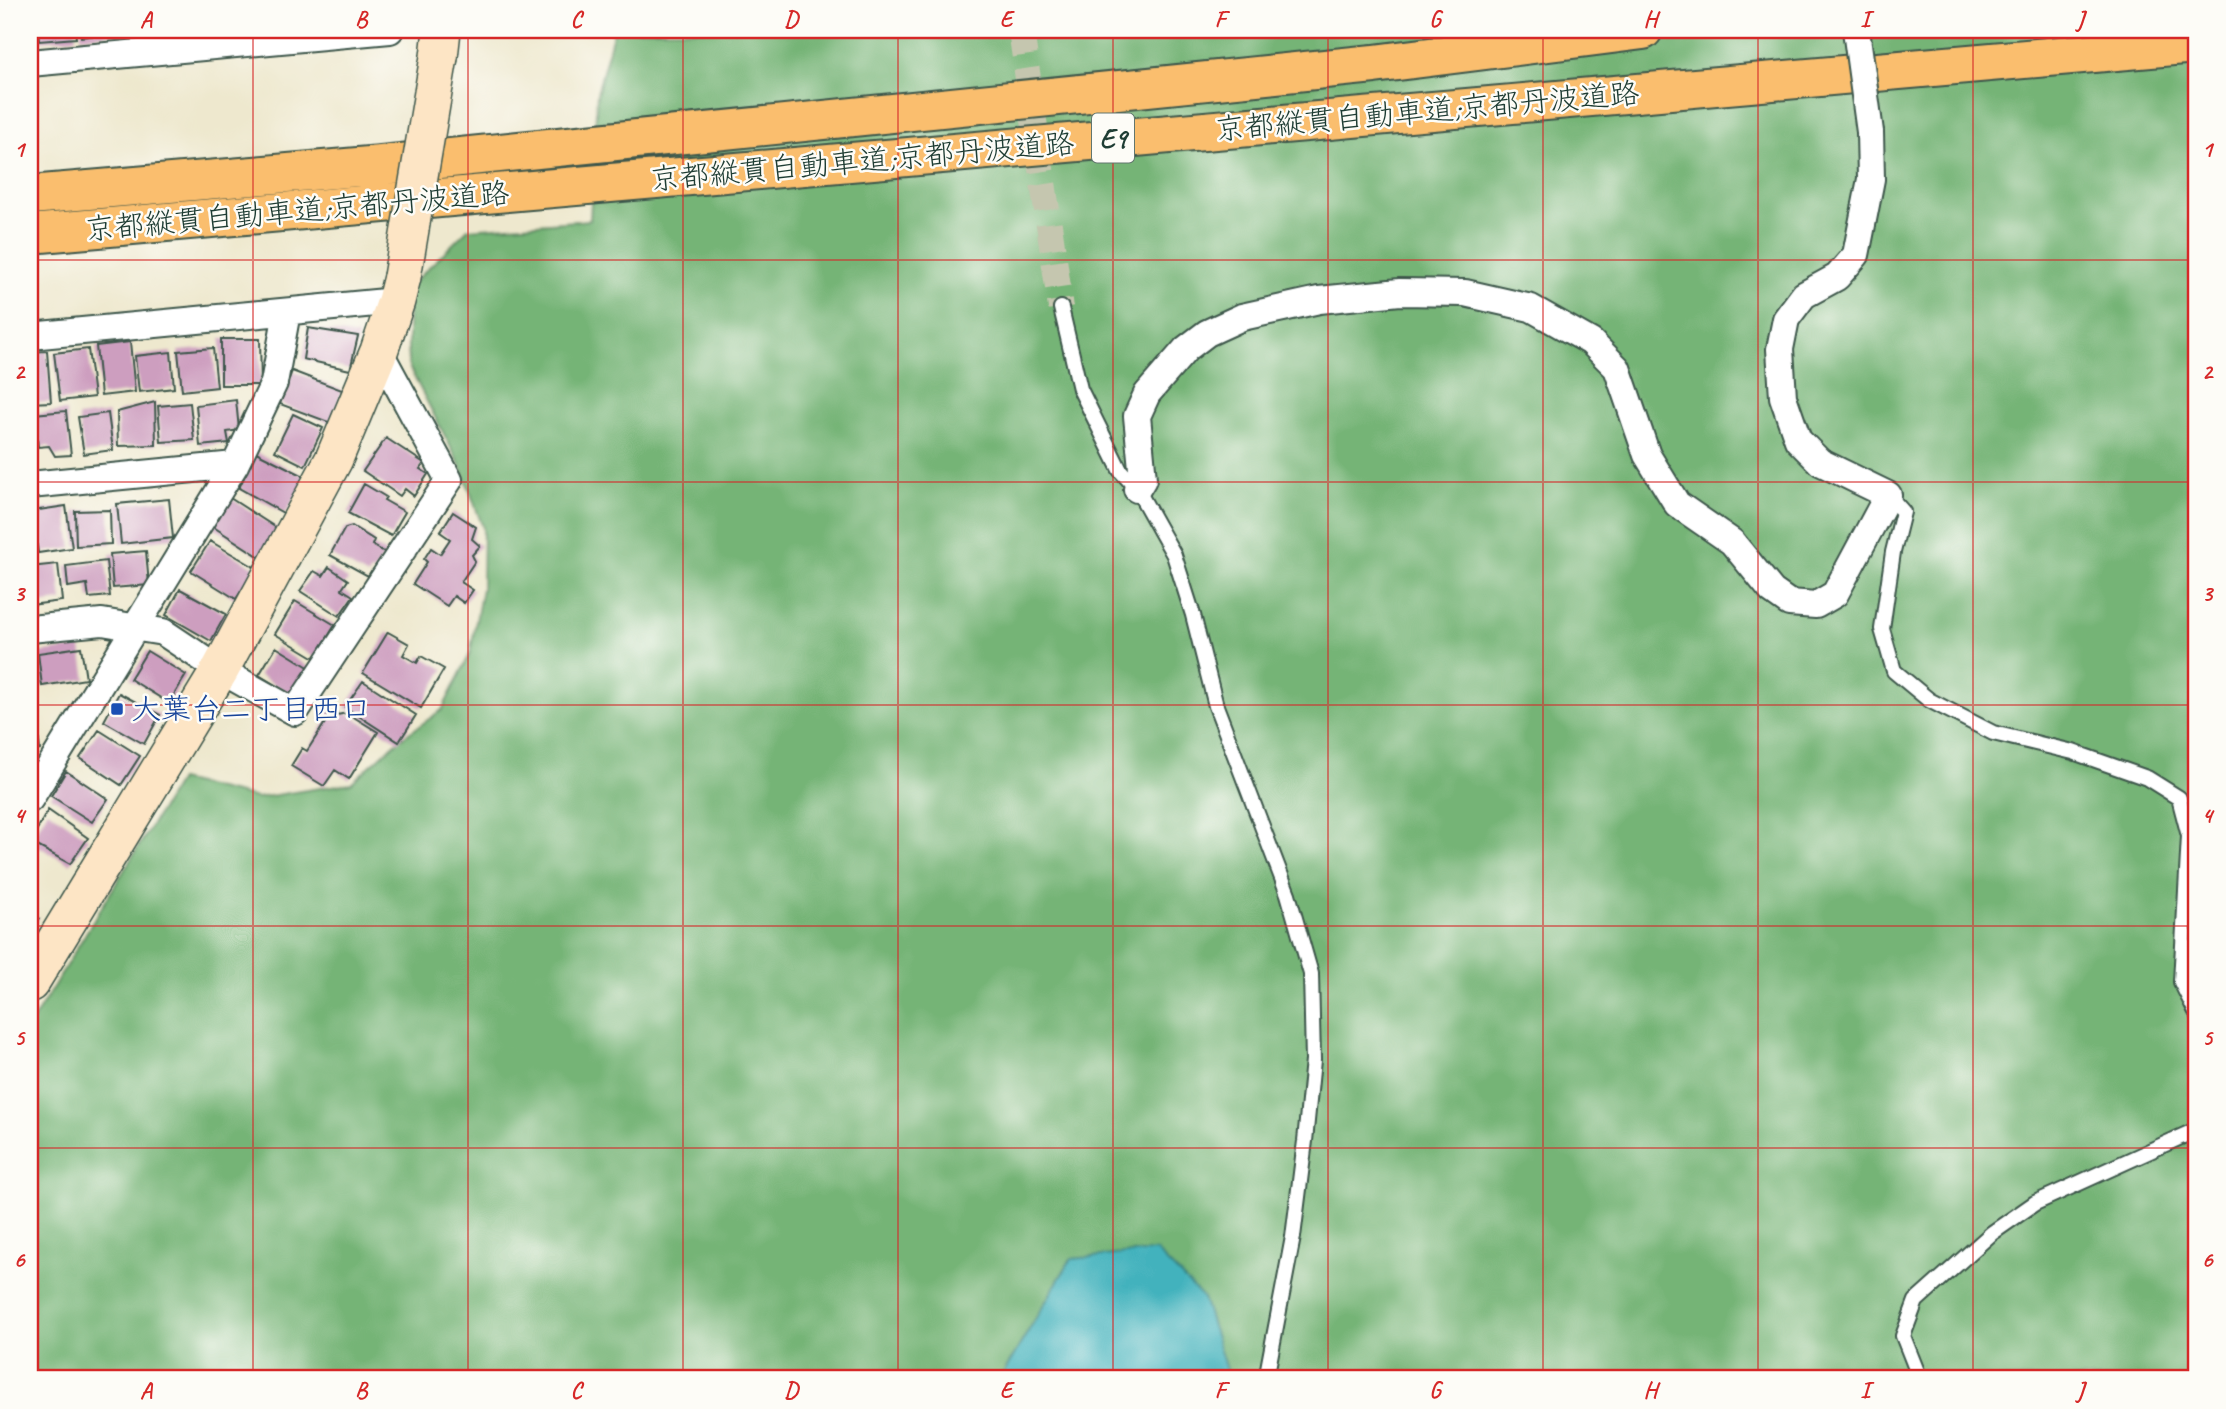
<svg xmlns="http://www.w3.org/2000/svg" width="2226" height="1409" viewBox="0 0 2226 1409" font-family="Caveat,'Klee One',sans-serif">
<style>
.forest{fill:#74b476;stroke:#4a7855;stroke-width:2}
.water{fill:#43b2bd;stroke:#317878;stroke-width:2}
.building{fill:#cd9ebf}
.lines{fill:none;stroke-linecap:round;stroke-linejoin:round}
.street-tunnel{stroke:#c5c6af;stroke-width:26;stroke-dasharray:26 13;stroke-linecap:butt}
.lane-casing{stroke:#3e574b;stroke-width:18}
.street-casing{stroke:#3e574b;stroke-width:30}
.secondary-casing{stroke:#3e574b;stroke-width:40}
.highway-casing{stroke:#3e574b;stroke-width:42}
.lane{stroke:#fff;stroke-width:14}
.street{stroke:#fff;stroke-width:26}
.secondary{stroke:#fde5c5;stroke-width:37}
.highway{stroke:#fabe6e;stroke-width:38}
.street-bridge-casing{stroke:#3e574b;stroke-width:30;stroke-linecap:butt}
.secondary-bridge-casing{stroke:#3e574b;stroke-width:40;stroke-linecap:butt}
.street-bridge{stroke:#fff;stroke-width:26}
.secondary-bridge{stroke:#fde5c5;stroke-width:37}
.grid{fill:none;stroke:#d62828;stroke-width:2;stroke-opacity:0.55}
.transit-dot{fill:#1a4fb4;stroke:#fdfcf7;stroke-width:2.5}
.labels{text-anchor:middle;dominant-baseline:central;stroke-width:5;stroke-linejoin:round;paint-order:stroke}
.shield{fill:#fdfcf7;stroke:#62766e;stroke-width:2}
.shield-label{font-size:28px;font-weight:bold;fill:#1f3d34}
.street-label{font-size:30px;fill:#1f3d34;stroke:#fdfcf7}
.transit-label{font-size:30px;fill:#164399;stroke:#fdfcf7;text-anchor:start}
.neatline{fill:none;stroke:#d62828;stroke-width:2.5}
.grid-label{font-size:23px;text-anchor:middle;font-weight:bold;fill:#d62828}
</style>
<rect width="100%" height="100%" fill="#fdfcf7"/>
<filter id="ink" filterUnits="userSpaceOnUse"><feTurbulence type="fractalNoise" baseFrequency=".0143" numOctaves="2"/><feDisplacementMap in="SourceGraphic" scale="14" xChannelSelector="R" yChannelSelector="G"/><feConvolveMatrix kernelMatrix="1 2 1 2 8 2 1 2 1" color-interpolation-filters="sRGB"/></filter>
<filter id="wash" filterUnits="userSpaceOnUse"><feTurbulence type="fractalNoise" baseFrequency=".00686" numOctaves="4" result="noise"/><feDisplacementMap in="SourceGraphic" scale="28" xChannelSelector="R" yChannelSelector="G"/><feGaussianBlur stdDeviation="1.57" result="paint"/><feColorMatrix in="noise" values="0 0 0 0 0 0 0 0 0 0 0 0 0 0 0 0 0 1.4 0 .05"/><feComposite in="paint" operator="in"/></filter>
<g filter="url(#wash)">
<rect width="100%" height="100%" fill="#eee8ce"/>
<path class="forest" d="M614,30H2196V1379H1229L1203,1298L1071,1259L1000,1379H30V1025L179,780L257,798L351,783L399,740L442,710L470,654L482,588L483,528L462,469L408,365V288L468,229L590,220L597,94Z"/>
<path class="water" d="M1156,1251L1203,1298L1229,1379H1000L1071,1259Z"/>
<g id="blocks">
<path class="building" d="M38,30H75L76,38L39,41Z
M80,30H119V33L81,37Z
M308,328L358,336L350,370L303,359Z
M221,339H260L261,385H221Z
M130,342L135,392L101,396L96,346Z
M213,348L217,387L182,391L178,351Z
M88,349L94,397L60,401L54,353Z
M47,351L51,402L30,403V352Z
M171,352L174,388L139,392L135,356Z
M292,371L342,390L331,423L280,404Z
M236,400L239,430L227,432L229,443L200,446L196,405Z
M155,402L156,445L118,446L117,412Z
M190,403L194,440L161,442L158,406Z
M66,411L71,455L55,456L49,446L38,447L34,414Z
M108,413L113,450L84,454L78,417Z
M293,414L323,428L305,466L275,451Z
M386,438L424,463L420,469L428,474L414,496L405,489L400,496L363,471Z
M256,452L308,478L285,514L239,488Z
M364,484L386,497L384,500L405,512L391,536L348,513Z
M230,498L278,529L260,557L212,526Z
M169,499L173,538L121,544L117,504Z
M66,506L72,548L38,553L32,511Z
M110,510L111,544L76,546L75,511Z
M453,512L476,527L472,539L480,546L472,555L475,561L461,582L473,590L464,603L454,596L447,606L413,584L427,562L424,559L431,548L440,554L450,539L440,532Z
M352,526L374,540L372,545L386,553L374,572L371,571L368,576L330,555L345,528Z
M210,541L256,568L236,599L191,571Z
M146,551L149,585L113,588L110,554Z
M106,561L110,596L89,598L87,584L68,587L66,566Z
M58,564L62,601L30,605V567Z
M329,567L348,580L342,589L353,596L339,616L300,591L314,571L323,576Z
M180,589L226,614L211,641L166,615Z
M295,601L335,625L315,658L275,634Z
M388,632L409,644L403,655L417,663L421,656L444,669L421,708L363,673Z
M81,647L86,679L42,686L38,653Z
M276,647L310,668L293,696L259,675Z
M147,651L186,675L169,703L130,679Z
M33,661L38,696L30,697V662Z
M363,681L416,715L399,742L345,707Z
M119,693L160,715L144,744L104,721Z
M335,707L337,715L347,713L378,732L349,779L335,770L324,786L291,766L302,748L307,751L328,718L325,709Z
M35,708L40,750L30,753V709Z
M99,730L140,756L121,785L80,758Z
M66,771L108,799L92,822L51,796Z
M48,810L88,838L70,864L30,842Z
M30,913L39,918L30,932Z"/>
</g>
</g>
<g filter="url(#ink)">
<use href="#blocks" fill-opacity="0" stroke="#3e574b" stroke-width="2"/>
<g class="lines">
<path class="street-tunnel" d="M1021,30L1061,308"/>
<defs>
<path id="lane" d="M1061,308L1080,389L1120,470L1137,489L1174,555L1193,615L1216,706L1288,894L1311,974L1313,1060L1305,1141L1293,1237L1266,1379
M1888,495L1903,512L1893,552L1882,629L1894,671L1929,700L1993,733L2073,752L2147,778L2179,798L2189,836L2181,982L2196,1012
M1920,1379L1903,1336L1916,1301L1992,1233L2035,1203L2196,1130"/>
<path id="street" d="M30,63L390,30
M30,336L396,301
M30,485L235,465
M1137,489L1143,479L1137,416L1147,394L1186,349L1207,333L1242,317L1319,300L1400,292L1465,293L1531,308L1591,342L1617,368L1647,455L1677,504L1732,542L1772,591L1789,603L1816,605L1835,594L1888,495L1820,462L1798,440L1783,397L1780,349L1786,319L1804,295L1837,277L1856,255L1871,179L1870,132
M30,629L102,622L163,632L220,670L295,712L449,480L379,351
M30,799L235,465L274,383L287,312"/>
<path id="secondary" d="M439,57L442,30
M30,983L220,670L334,459L379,351L396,301L402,277"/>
<path id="highway" d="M30,195L381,165L1374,64L1643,30
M30,234L2196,44"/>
</defs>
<use href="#lane" class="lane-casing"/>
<use href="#street" class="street-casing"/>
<use href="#secondary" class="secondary-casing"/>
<use href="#highway" class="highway-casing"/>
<use href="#lane" class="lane"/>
<use href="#street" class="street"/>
<use href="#secondary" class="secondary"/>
<use href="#highway" class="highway"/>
<defs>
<path id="street-bridge" d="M1856,30L1870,132"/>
<path id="secondary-bridge" d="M402,277L439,57"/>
</defs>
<use href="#street-bridge" class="street-bridge-casing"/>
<use href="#secondary-bridge" class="secondary-bridge-casing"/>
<use href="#street-bridge" class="street-bridge"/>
<use href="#secondary-bridge" class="secondary-bridge"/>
</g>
</g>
<path class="grid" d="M253,30V1379M468,30V1379M683,30V1379M898,30V1379M1113,30V1379M1328,30V1379M1543,30V1379M1758,30V1379M1973,30V1379M30,260H2196M30,482H2196M30,705H2196M30,926H2196M30,1148H2196"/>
<rect class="transit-dot" x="110" y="702" width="14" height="14" rx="3.5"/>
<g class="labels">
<rect class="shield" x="1092" y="113.5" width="42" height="49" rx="5"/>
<g class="shield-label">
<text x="1113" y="138">E9</text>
</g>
<g class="street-label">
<text transform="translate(1427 111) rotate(-5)">京都縦貫自動車道;京都丹波道路</text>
<text transform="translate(862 161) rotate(-5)">京都縦貫自動車道;京都丹波道路</text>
<text transform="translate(297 211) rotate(-5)">京都縦貫自動車道;京都丹波道路</text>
</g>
<g class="transit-label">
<text x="131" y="709">大葉台二丁目西口</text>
</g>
</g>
<rect width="2226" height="1409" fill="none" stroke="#fdfcf7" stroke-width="77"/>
<rect x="38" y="38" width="2150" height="1332" class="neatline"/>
<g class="grid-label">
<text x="146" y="27">A</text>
<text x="361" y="27">B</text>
<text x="576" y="27">C</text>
<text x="791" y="27">D</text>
<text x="1006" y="27">E</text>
<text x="1220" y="27">F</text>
<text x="1435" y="27">G</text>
<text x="1650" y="27">H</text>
<text x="1865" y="27">I</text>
<text x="2080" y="27">J</text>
<text x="19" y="157">1</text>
<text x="2207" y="157">1</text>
<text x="19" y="379">2</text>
<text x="2207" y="379">2</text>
<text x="19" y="601">3</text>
<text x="2207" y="601">3</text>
<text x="19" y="823">4</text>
<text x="2207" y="823">4</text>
<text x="19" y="1045">5</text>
<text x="2207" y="1045">5</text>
<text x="19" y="1267">6</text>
<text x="2207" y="1267">6</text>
<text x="146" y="1398">A</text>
<text x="361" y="1398">B</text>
<text x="576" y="1398">C</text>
<text x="791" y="1398">D</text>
<text x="1006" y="1398">E</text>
<text x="1220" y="1398">F</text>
<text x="1435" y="1398">G</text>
<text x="1650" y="1398">H</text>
<text x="1865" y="1398">I</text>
<text x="2080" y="1398">J</text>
</g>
</svg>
